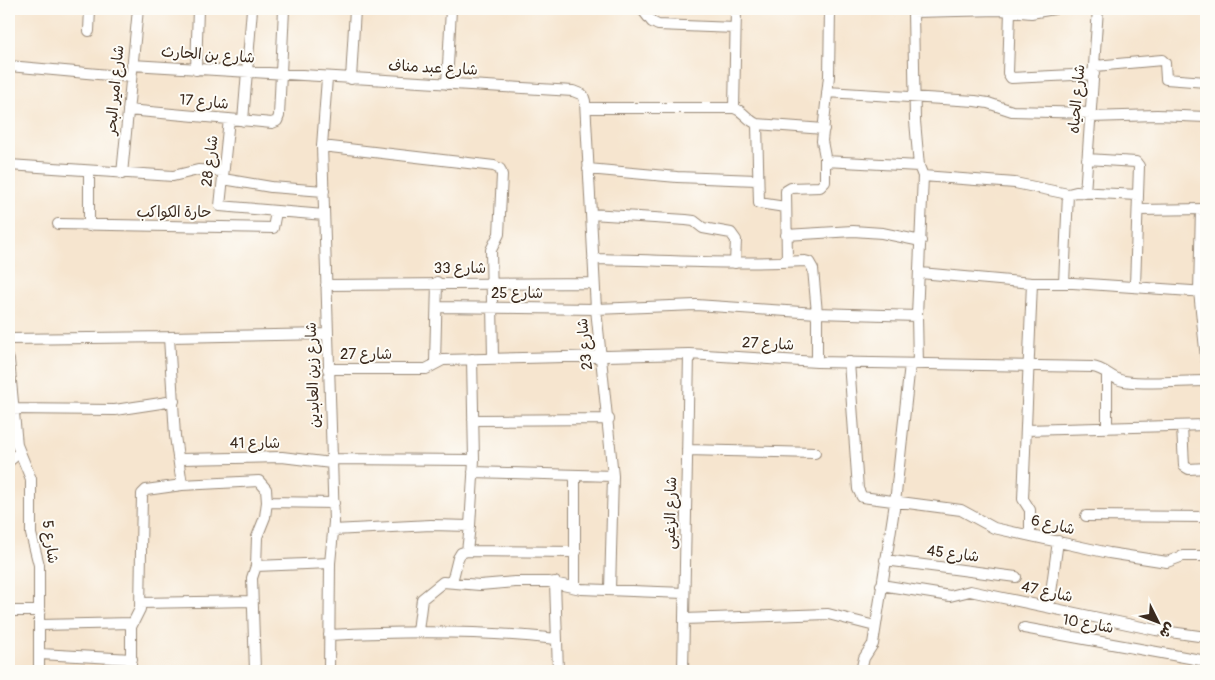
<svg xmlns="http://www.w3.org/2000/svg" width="1215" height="680" viewBox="0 0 1215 680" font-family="Pangolin,'Playpen Sans Arabic',sans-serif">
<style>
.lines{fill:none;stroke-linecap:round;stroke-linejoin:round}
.minor-casing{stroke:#988876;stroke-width:12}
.minor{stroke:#fff;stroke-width:10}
.labels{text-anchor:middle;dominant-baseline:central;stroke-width:4;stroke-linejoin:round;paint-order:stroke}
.street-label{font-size:15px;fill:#3b2a1e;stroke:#fdfcf7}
</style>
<rect width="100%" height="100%" fill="#fdfcf7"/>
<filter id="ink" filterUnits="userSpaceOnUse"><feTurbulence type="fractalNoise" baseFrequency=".02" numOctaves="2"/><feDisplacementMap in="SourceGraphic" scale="10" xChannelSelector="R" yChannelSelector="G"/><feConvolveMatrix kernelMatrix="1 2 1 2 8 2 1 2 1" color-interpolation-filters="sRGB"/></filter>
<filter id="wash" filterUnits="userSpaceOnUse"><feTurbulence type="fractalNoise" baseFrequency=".0096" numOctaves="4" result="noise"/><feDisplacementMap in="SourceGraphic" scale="20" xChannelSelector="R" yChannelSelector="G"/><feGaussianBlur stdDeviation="1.12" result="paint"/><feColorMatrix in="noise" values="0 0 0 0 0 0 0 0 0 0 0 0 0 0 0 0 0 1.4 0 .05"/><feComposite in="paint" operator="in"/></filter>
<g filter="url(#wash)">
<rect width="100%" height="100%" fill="#f6e5cf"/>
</g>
<g filter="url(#ink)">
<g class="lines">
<defs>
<path id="minor" d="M642,9L652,22L658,25L735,28
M1010,11L1008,73L1011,78L1094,74
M89,31L90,9
M132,65L573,91L583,95L585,101L596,309L613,476L610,590
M9,66L131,77
M1095,66L1162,60L1165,63L1166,79L1206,82
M196,70L198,9
M327,78L322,146L334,522L330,563L329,671
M351,79L355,9
M447,84L451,9
M827,92L975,101L988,103L1012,111L1091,113
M586,108H734C744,111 747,120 757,124L824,129
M734,108L736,9
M128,110L272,123L277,121L279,116L284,9
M1090,117L1157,115L1206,117
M229,119L220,206L324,215
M243,121L252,9
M757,124L759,203L785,207
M322,146L494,166L500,169L502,175L499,234L491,250L493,358
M1087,159L1136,162L1139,166L1138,195
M825,161L919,166
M9,165L173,176L198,170L223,171
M588,169L677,177L757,180
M122,174L138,9
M923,176L1015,183L1068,194L1076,192L1138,195L1135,286
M223,179L271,187L324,191
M1085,193L1098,9
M1201,209L1199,291L1206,359
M1138,210L1206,209
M591,214L686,220L694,221L703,228L731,233L736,240L735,263
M58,224L273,228L276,212
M89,226V171
M786,235L853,231L882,233L921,241
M593,259C663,260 735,265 805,261L809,262L813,269L817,313L917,316
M787,261L786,191L791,188L820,187L825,182V157L822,141L829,76L830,9
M920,273L1032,283
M1064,283L1068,194
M326,285L594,283
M437,307L596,309L696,305L817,313V362
M169,337L327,334
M9,339L169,337L175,436L182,485L146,490L142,494L140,609L131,627V671
M9,360L17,445L31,479V534L39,565V671
M849,362L858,489L862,497L961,510L994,528L1109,553L1167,562L1183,556H1206
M435,363L437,282
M918,364L917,316L923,176L919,166L915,121L913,12L1000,10L1031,13L1054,9
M328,369H426L443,360L689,354L817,362L1092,367C1105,368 1111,379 1124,381C1150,385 1180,381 1206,381
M1107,373V428
M9,409L115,410L174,401
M473,420L609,419
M1182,426L1184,466L1189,469L1206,468
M1026,430L1206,425
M687,450L815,453
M180,459L282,457L331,463
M331,459L474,460
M9,461L19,453
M473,472L613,476
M575,475V587
M182,485L259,481L266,489L267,502L334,503
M1086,516L1206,517
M470,526L474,460L472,359
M333,530L431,525L470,526L467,551L461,553L458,558L452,582
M1030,535V510L1023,499L1032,283H1073L1206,292
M467,551L576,552
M885,560L1016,577
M256,566L330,563
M555,582L558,671
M881,585L950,596L970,591L1156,630L1206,637
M140,603L253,601
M1049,607L1058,541
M9,611H40
M684,619L828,614L875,626
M40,625L133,623
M1024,628L1206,661
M418,631L422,599L443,582L480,585L515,582H549L581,589L684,593
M329,635C405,631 480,630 556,639
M40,654L132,659
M255,671L252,578L256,566L257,537L265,517L267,502
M683,671L689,354
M861,671L864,658L873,644L895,503L910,364"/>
</defs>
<use href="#minor" class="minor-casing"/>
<use href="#minor" class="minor"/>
</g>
</g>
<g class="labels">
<g class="street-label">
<text transform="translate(208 55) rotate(4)">شارع بن الحارث</text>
<text transform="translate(433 68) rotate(3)">شارع عبد مناف</text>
<text transform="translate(115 90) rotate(-85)">شارع امير البحر</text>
<text transform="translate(1077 99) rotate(-85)">شارع الحياه</text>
<text transform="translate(204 102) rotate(5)">شارع 17</text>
<text transform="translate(210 161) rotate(-83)">شارع 28</text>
<text x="174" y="212">حارة الكواكب</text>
<text x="460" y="268">شارع 33</text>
<text x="517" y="293">شارع 25</text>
<text transform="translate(585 344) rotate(-96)">شارع 23</text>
<text transform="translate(768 344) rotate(3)">شارع 27</text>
<text x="366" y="354">شارع 27</text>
<text transform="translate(313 375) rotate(-92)">شارع زين العابدين</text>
<text x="255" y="443">شارع 41</text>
<text transform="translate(671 513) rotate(-89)">شارع الزغبى</text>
<text transform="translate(1053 525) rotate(13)">شارع 6</text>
<text transform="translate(50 542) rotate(82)">شارع 5</text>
<text transform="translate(953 554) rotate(7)">شارع 45</text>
<text transform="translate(1047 592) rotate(12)">شارع 47</text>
<text transform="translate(1088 624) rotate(10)">شارع 10</text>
</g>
</g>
<rect width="1215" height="680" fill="none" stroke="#fdfcf7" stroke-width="30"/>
<g transform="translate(1158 622) rotate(132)" stroke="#fdfcf7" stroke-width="4" paint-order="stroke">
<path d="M0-4L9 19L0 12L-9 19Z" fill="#3b2a1e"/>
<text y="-8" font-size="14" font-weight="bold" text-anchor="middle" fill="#3b2a1e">ش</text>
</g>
</svg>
